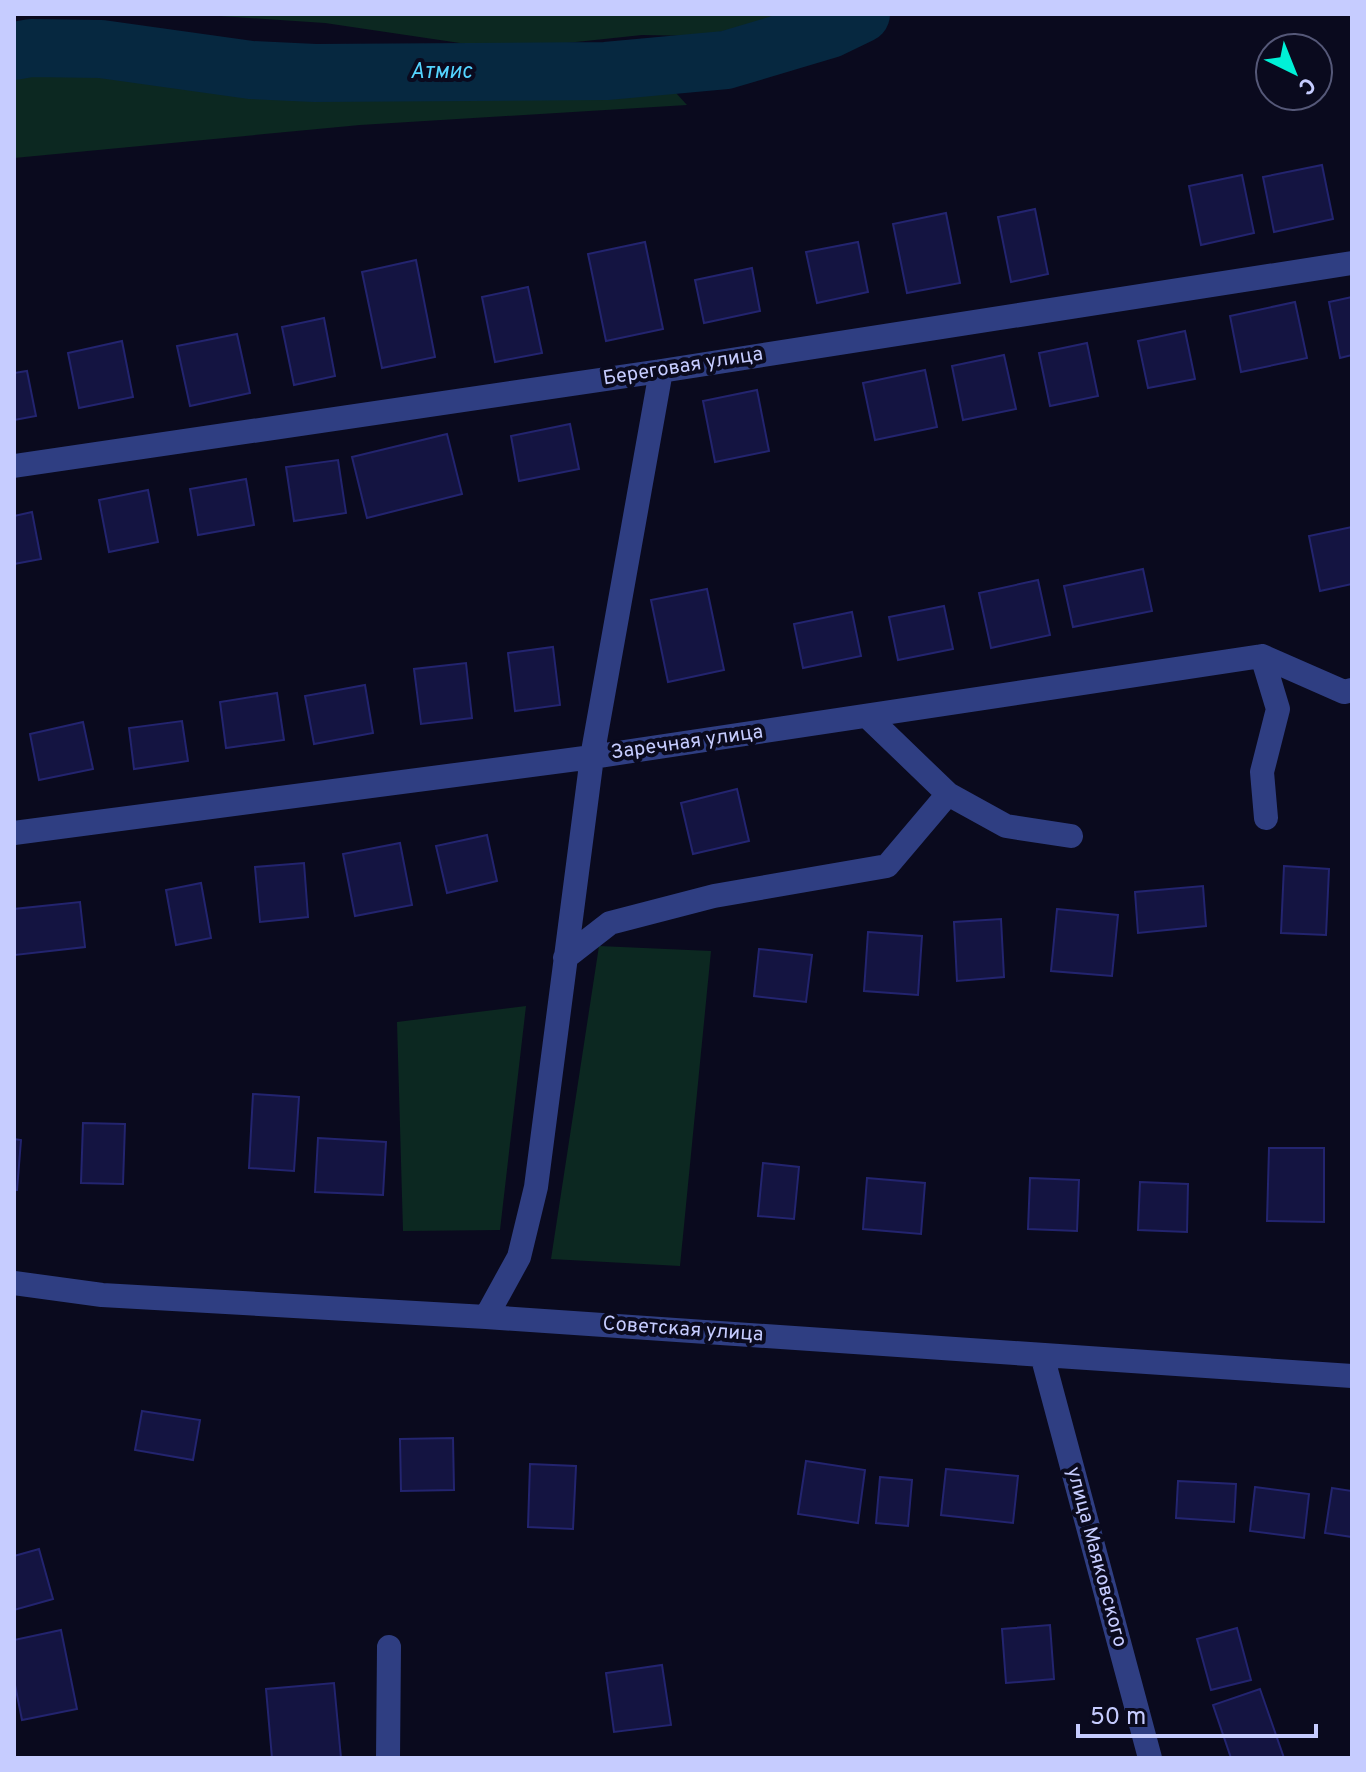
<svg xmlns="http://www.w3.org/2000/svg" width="1366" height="1772" viewBox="0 0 1366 1772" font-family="Overpass,sans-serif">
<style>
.green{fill:#0c2821}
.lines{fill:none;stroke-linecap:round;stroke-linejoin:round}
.river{stroke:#062840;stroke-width:58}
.building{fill:#141441;stroke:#23246f;stroke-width:2}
.minor{stroke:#2f3e82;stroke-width:24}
.labels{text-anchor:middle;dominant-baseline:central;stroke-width:8;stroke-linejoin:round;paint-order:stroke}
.street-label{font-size:20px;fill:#c6ccff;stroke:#0a0a1e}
.water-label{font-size:22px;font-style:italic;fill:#54d4ff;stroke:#0a0a1e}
</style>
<rect width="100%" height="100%" fill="#0a0a1e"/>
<path class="green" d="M190,14H806L699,36L642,35L557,44L460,43L325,23Z
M56,63L120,70L209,66L294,90L416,96L666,82L687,105L360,125L14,158V70Z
M599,946L711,951L680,1266L551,1259Z
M526,1006L500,1230L403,1231L397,1022Z"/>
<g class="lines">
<path class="river" d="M14,51L31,48L101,49L251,70L315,73L606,71L726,60L830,29L861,14"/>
</g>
<path class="building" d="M1322,165L1333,219L1274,232L1263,177Z
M1242,175L1254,233L1201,245L1189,186Z
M1035,209L1048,274L1011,282L998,217Z
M946,213L960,283L907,293L893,224Z
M645,242L663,329L606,341L588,254Z
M858,242L868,292L817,303L806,252Z
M416,260L435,357L382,368L362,272Z
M752,268L760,311L704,323L695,280Z
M528,287L542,353L495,362L482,297Z
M1352,297V355L1340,358L1329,302Z
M1295,302L1307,358L1241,372L1230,316Z
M324,318L335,376L294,385L282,327Z
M1185,331L1195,379L1148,388L1138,341Z
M237,334L250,393L190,406L177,346Z
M122,341L133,397L79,408L68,353Z
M1087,343L1098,396L1050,406L1039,353Z
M1004,355L1016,409L963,420L952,366Z
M925,370L937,427L875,440L863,383Z
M27,371L36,416L14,420V373Z
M757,390L769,451L715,462L703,401Z
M570,424L579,469L519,481L511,436Z
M447,434L462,494L367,518L352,457Z
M338,460L346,513L294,521L286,467Z
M246,479L254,525L198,535L190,489Z
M148,490L158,542L109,552L99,500Z
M32,512L41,559L14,564V516Z
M1352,527V584L1320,591L1309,536Z
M1143,569L1152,611L1073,627L1064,586Z
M1038,580L1050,635L991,648L979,593Z
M707,589L724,670L668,682L651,600Z
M944,606L953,649L898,660L889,617Z
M852,612L861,656L803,668L794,624Z
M553,647L560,705L515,711L508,653Z
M466,663L472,718L421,724L414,669Z
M365,685L373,733L314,744L305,696Z
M277,693L284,740L226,748L220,702Z
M182,721L188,761L134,769L129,728Z
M83,722L93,769L39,780L30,734Z
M737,789L749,841L693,854L681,803Z
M487,835L497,881L447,893L436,846Z
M400,843L412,905L355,916L343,854Z
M304,863L308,917L260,922L255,867Z
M1284,866L1329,869L1326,935L1281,933Z
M201,883L211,938L176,945L166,890Z
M1203,886L1206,926L1138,933L1135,892Z
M80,902L85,947L15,955L14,909Z
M1057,909L1118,915L1112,976L1051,971Z
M1001,919L1004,977L957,981L954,922Z
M868,932L922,936L918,995L864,991Z
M759,949L812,955L806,1002L754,996Z
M253,1094L299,1097L294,1171L249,1168Z
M83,1123L125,1124L123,1184L81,1183Z
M318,1138L386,1142L383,1195L315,1192Z
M14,1139L21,1140L17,1190H14Z
M1269,1148H1324V1222L1267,1221Z
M763,1163L799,1167L794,1219L758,1216Z
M867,1178L925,1183L921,1234L863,1229Z
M1030,1178L1079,1180L1077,1231L1028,1229Z
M1140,1182L1188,1184L1187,1232L1138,1230Z
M142,1411L200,1420L193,1460L135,1450Z
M453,1438L454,1490L401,1491L400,1439Z
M806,1461L865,1470L858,1523L798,1514Z
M530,1464L576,1466L573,1529L528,1527Z
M946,1469L1018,1476L1013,1523L941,1515Z
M880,1477L912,1480L908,1526L876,1523Z
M1178,1481L1236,1484L1234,1522L1176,1518Z
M1255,1487L1309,1494L1304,1538L1250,1531Z
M1332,1488L1352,1491V1537L1325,1533Z
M39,1549L53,1599L14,1610V1556Z
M1050,1625L1054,1679L1006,1683L1002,1629Z
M1237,1628L1251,1680L1211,1690L1197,1639Z
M61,1630L77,1709L22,1720L14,1680V1640Z
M662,1665L671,1725L614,1732L606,1673Z
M334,1683L341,1758H272L266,1689Z
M1260,1689L1284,1758H1231L1213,1705Z"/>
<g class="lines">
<path class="minor" d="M14,466L661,371L1352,263
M1262,656L1278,709L1262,772L1266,818
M867,716L948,794L1006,826L1071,836
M14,833L592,757L1262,656L1344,692L1352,690
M565,958L610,923L714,896L887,866L948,794
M14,1283L102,1295L486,1317L1352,1376
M486,1317L519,1257L536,1187L592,757L661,371
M1042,1355L1150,1758
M388,1758L389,1647"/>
</g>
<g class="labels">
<g class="street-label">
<text transform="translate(683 367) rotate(-9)">Береговая улица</text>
<text transform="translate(687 743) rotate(-8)">Заречная улица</text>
<text transform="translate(683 1330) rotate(4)">Советская улица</text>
<text transform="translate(1096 1557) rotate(75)">улица Маяковского</text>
</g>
<g class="water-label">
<text x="441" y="72">Атмис</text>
</g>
</g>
<rect width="1366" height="1772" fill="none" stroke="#c6ccff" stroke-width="32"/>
<g transform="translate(1294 72) rotate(137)"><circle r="38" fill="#0a0a1e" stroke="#555878" stroke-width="2"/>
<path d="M0-6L14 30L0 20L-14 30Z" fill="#00f1d7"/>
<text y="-12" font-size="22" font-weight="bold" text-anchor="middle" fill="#c6ccff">С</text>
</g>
<path d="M1078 1724v12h238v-12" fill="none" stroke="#c6ccff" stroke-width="4"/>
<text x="1090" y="1724" font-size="24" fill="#c6ccff" stroke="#0a0a1e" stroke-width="6" paint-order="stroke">50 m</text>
</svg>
